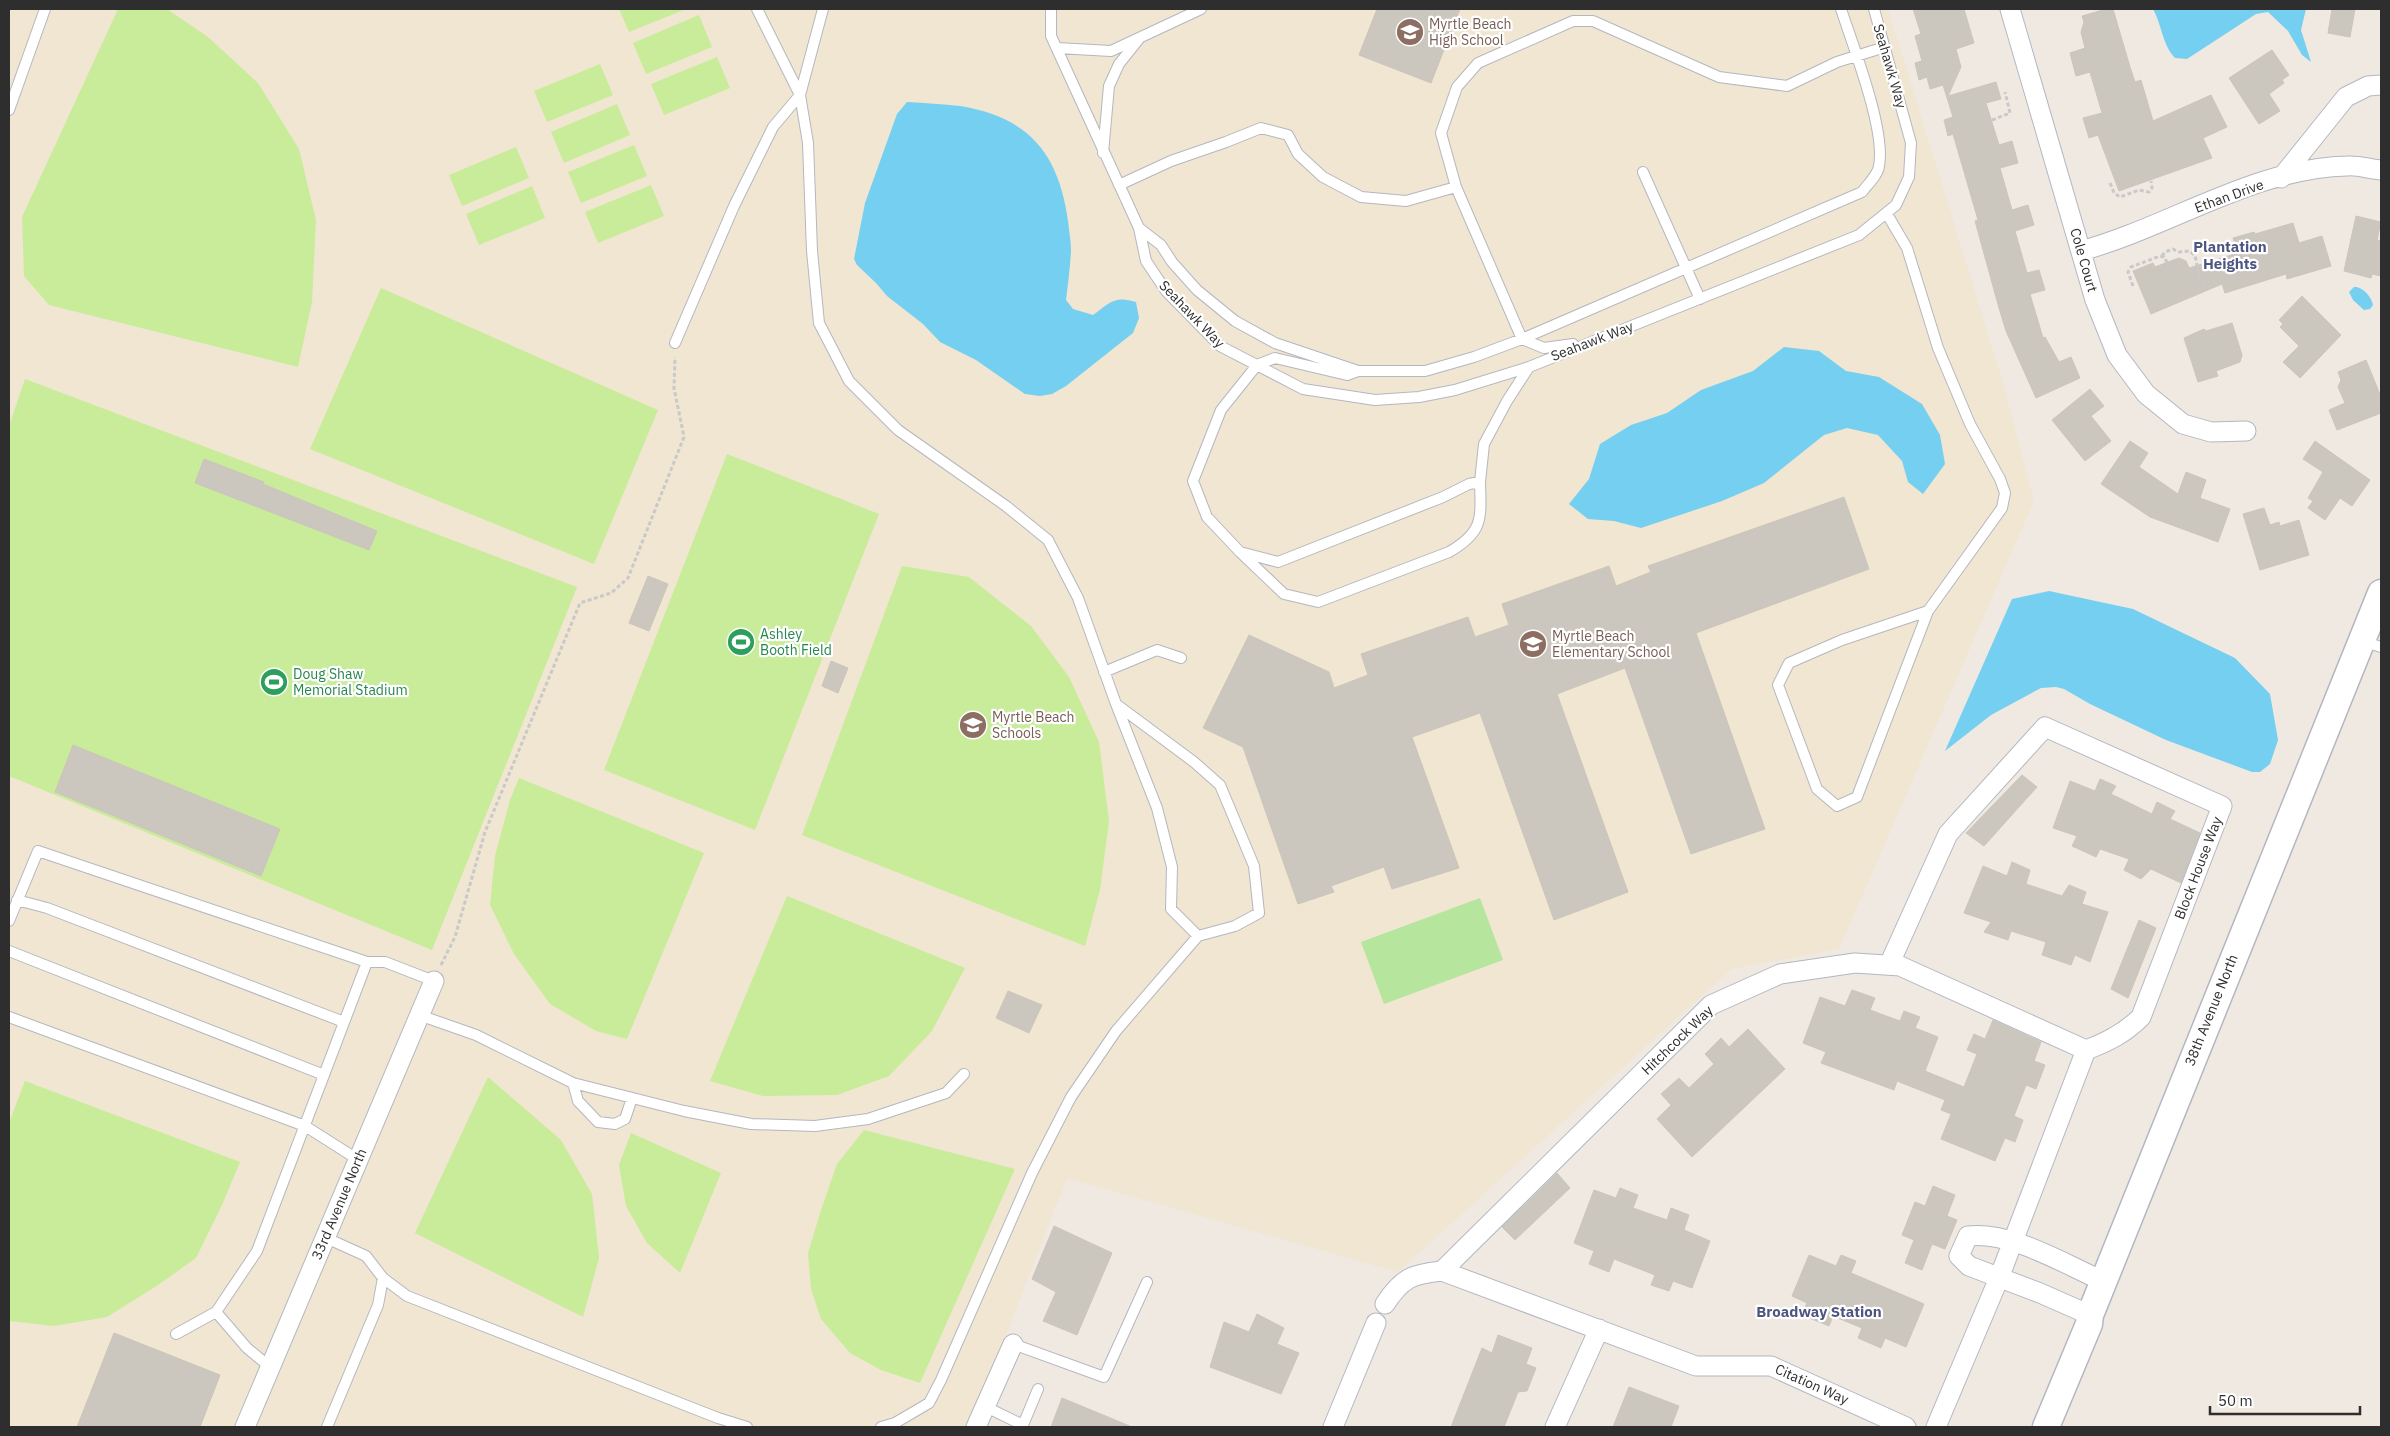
<svg xmlns="http://www.w3.org/2000/svg" width="2390" height="1436" viewBox="0 0 2390 1436" font-family="'IBM Plex Sans',sans-serif">
<style>
.education{fill:#f0e6d1}
.green{fill:#b6e59e}
.pitch{fill:#c9ec9a}
.water{fill:#75cff0}
.building{fill:#cbc7bf;stroke:#cbc5ba}
.lines{fill:none;stroke-linecap:round;stroke-linejoin:round}
.lane-casing{stroke:#b4b7c1;stroke-width:12}
.street-casing{stroke:#b4b7c1;stroke-width:21}
.secondary-casing{stroke:#b4b7c1;stroke-width:29}
.path{stroke:#c9c9c9;stroke-width:3;stroke-dasharray:4 2.5;stroke-linecap:butt}
.lane{stroke:#fff;stroke-width:10}
.street{stroke:#fff;stroke-width:19}
.secondary{stroke:#fff;stroke-width:26}
.labels{text-anchor:middle;dominant-baseline:central;stroke-width:4.5;stroke-linejoin:round;paint-order:stroke}
.education-label{font-size:14px;fill:#785e54;stroke:#fff;text-anchor:start}
.street-label{font-size:14px;fill:#2e2e2e;stroke:#fff}
.leisure-label{font-size:14px;fill:#27864d;stroke:#fff;text-anchor:start}
.neighbourhood-label{font-size:15px;font-weight:bold;fill:#4d5680;stroke:#fff}
</style>
<rect width="100%" height="100%" fill="#efe9e1"/>
<path class="education" d="M9,9H1888L2002,380L2034,501L1839,949L1731,969L1398,1272L1067,1178L970,1427H9Z"/>
<path class="green" d="M1480,898L1503,960L1384,1004L1361,942Z"/>
<path class="pitch" d="M118,9H167L208,37L258,83L299,149L316,220L312,302L298,367L49,305L24,276L22,217Z
M619,9H686L629,32Z
M699,15L712,47L646,74L633,43Z
M717,57L730,88L664,115L651,84Z
M600,64L613,95L547,122L534,91Z
M617,104L630,135L564,163L551,132Z
M634,145L647,176L581,203L568,172Z
M516,147L529,178L462,206L449,175Z
M651,185L664,216L598,243L585,212Z
M532,186L545,218L479,245L466,214Z
M381,288L658,410L594,564L310,449Z
M25,379L577,587L432,950L9,776V426Z
M727,454L879,514L755,830L604,770Z
M902,566L969,577L1031,626L1069,677L1099,742L1109,821L1100,890L1085,946L802,835Z
M519,778L704,853L627,1039L596,1031L550,1004L514,954L490,905L495,856L510,800Z
M787,896L965,968L932,1031L889,1076L837,1095L763,1096L710,1081Z
M488,1077L561,1140L592,1194L599,1258L583,1317L415,1233Z
M25,1081L240,1162L222,1205L196,1258L158,1285L107,1317L54,1326L9,1321V1123Z
M864,1130L1015,1169L920,1383L881,1370L850,1353L821,1319L811,1289L808,1253L821,1210L837,1164Z
M631,1133L721,1173L680,1273L647,1243L626,1206L619,1165Z"/>
<path class="water" d="M2153,9H2306L2301,30L2311,62L2302,55L2288,31L2268,12L2256,14L2187,59L2175,58C2162,44 2162,25 2153,9Z
M907,102C925,103 943,104 960,106C1029,117 1059,154 1068,221C1069,231 1071,241 1071,251C1070,268 1068,284 1066,300L1073,309L1093,315C1109,303 1115,295 1136,302L1139,318L1133,333L1066,386L1052,394L1040,396L1025,394L976,360L940,342L923,324L887,296L876,283L857,265L854,259L865,203L897,114Z
M2354,287C2362,286 2372,297 2373,305L2370,309L2364,310L2353,300L2349,292Z
M1784,347L1819,351L1846,371L1879,377L1922,404L1940,435L1945,464L1923,494L1908,482L1902,461L1878,435L1847,428L1824,435L1764,483L1722,501L1641,528L1614,521L1588,519L1569,504L1589,479L1600,444L1631,425L1667,413L1701,390L1753,371Z
M2049,591L2133,609L2235,658L2270,694L2278,740L2270,764L2260,772H2252L2166,740L2090,704L2064,689L2056,687L2041,688L1991,715L1945,751L2012,599Z"/>
<path class="building" d="M1377,9H1460L1431,83L1359,55Z
M1913,9H1964L1974,43L1956,49L1961,67L1948,96L1996,82L2001,99L1986,103L1999,145L2012,141L2018,163L2000,168L2012,210L2028,205L2034,225L2015,231L2027,273L2039,270L2045,290L2030,294L2043,338L2045,337L2059,362L2071,357L2080,378L2036,398L2006,331L1999,308L1975,221L1978,220L1953,134L1948,136L1944,120L1953,117L1943,85L1930,89L1927,77L1919,80L1915,63L1922,61L1915,36L1921,34Z
M2106,9H2113L2130,67L2135,82L2141,80L2153,121L2211,95L2227,127L2203,138L2212,158L2119,191L2098,135L2089,138L2083,118L2102,113L2090,72L2076,76L2070,53L2085,48L2081,32L2084,22L2082,16Z
M2332,9H2355L2350,37L2328,33Z
M2272,50L2289,75L2282,80L2284,83L2269,94L2280,111L2259,124L2229,78Z
M2356,216L2381,222L2377,240L2381,241V276L2372,274L2371,278L2344,271Z
M2293,223L2299,243L2322,236L2331,266L2287,279L2286,274L2225,293L2222,284L2151,314L2133,271L2153,263L2155,267L2179,258L2186,261L2189,268L2238,253L2233,238L2254,232L2255,234Z
M2302,296L2341,335L2300,378L2283,362L2299,346L2280,327L2283,324L2279,320Z
M2232,323L2242,355L2240,362L2216,371L2218,376L2198,382L2184,338L2204,329L2206,331Z
M2366,360L2381,397V413L2337,430L2329,410L2345,403L2338,387L2341,380L2338,372Z
M2090,389L2104,406L2091,416L2111,441L2085,461L2052,420Z
M2130,441L2148,453L2139,467L2178,494L2186,472L2206,480L2200,498L2230,509L2218,542L2150,517L2101,484Z
M2315,441L2370,480L2352,506L2340,498L2325,520L2308,508L2313,501L2308,498L2323,472L2303,459Z
M204,459L264,482L263,484L377,531L369,550L195,483Z
M1844,497L1869,569L1696,633L1765,829L1691,854L1625,668L1557,694L1628,892L1554,920L1480,713L1412,737L1459,868L1392,889L1384,867L1331,886L1334,892L1298,904L1243,747L1203,728L1249,635L1329,672L1334,688L1368,675L1361,654L1468,617L1475,637L1509,625L1502,604L1609,566L1616,586L1651,572L1648,566Z
M2264,508L2270,525L2279,522L2280,526L2299,520L2309,555L2260,570L2243,514Z
M648,576L668,584L649,631L629,623Z
M831,661L848,668L838,693L822,686Z
M73,745L280,829L261,876L55,792Z
M2022,775L2037,787L1984,846L1966,833Z
M2100,779L2116,786L2111,794L2152,814L2157,802L2175,811L2170,819L2200,833L2181,883L2151,869L2141,879L2124,870L2129,859L2100,849L2096,857L2072,846L2077,836L2053,828L2070,781L2095,791Z
M2012,862L2030,870L2026,884L2062,896L2069,885L2086,892L2082,904L2108,912L2090,962L2075,955L2071,965L2042,955L2046,942L2011,931L2008,940L1984,932L1991,922L1964,913L1983,866L2007,876Z
M2139,920L2156,928L2128,998L2111,989Z
M1852,990L1875,998L1870,1010L1900,1021L1904,1011L1920,1017L1915,1028L1938,1037L1925,1071L1964,1087L1977,1054L1967,1050L1974,1034L1985,1039L1993,1020L2041,1042L2034,1061L2045,1065L2036,1089L2026,1085L2014,1116L2023,1120L2015,1142L2005,1138L1995,1161L1941,1139L1951,1114L1941,1110L1945,1100L1897,1081L1894,1090L1821,1063L1826,1052L1803,1043L1820,997L1845,1006Z
M1008,991L1042,1005L1029,1033L996,1018Z
M1748,1029L1785,1069L1692,1157L1657,1119L1671,1105L1661,1094L1679,1078L1689,1088L1714,1064L1705,1054L1721,1038L1729,1047Z
M1557,1173L1570,1188L1515,1240L1502,1227Z
M1933,1186L1955,1195L1947,1216L1957,1220L1945,1249L1932,1244L1922,1270L1905,1263L1914,1240L1902,1235L1915,1202L1925,1206Z
M1620,1188L1638,1195L1633,1208L1667,1220L1671,1208L1689,1215L1684,1230L1710,1241L1692,1288L1673,1281L1669,1291L1651,1285L1655,1275L1614,1259L1609,1272L1589,1264L1594,1251L1574,1243L1594,1190L1616,1198Z
M1054,1226L1112,1253L1077,1335L1043,1321L1056,1292L1032,1279Z
M1809,1255L1836,1266L1841,1255L1856,1261L1851,1273L1924,1304L1906,1347L1885,1338L1881,1348L1858,1338L1862,1328L1833,1316L1829,1326L1802,1315L1807,1303L1792,1296Z
M1257,1314L1284,1328L1277,1344L1299,1353L1281,1394L1210,1367L1224,1322L1249,1332Z
M114,1333L220,1375L200,1427H77Z
M1498,1335L1532,1348L1526,1364L1536,1368L1527,1391L1518,1392L1504,1427H1451L1482,1348L1492,1353Z
M1629,1387L1679,1406L1671,1427H1613Z
M1062,1398L1132,1427H1051Z"/>
<g class="lines">
<defs>
<path id="lane" d="M757,9L800,95L808,143L812,251L819,323L849,381L898,430L1006,506L1048,540L1078,598L1116,704L1157,808L1172,867L1171,909L1198,936L1235,926L1259,913L1254,866L1220,785L1194,762L1116,704
M1051,9V36L1139,228L1146,261L1166,291L1220,346L1303,389L1375,400L1419,397L1455,390L1529,367L1859,235L1896,205L1909,177L1911,143L1874,9
M1057,48L1111,51L1201,9
M9,110L45,9
M1103,153L1109,86L1119,64L1139,39
M1643,172L1700,299
M1119,185L1171,161L1226,142L1261,128L1288,135L1298,154L1323,177L1361,197L1406,201L1456,187
M1887,214L1907,248L1938,348L1970,424L2000,479L2005,493L2002,508L1928,611L1857,797L1837,806L1817,789L1778,685L1789,663L1842,640L1928,611
M1139,228L1161,245L1172,262L1197,290L1235,321L1275,343L1358,371H1425L1474,357L1522,339L1862,192C1868,184 1878,175 1879,166C1886,130 1853,46 1841,9
M675,343L734,206L773,127L800,95L823,9
M1573,344L1544,348L1522,339L1456,187L1441,133L1457,87L1478,63L1573,21H1593L1719,77L1787,86L1837,62L1885,47
M1358,371L1347,375L1275,358L1257,365L1221,410L1193,481L1207,517L1240,552L1278,562L1443,497L1469,484L1480,482L1484,444L1507,401L1529,367
M1241,553L1284,594L1318,602L1449,552C1484,532 1481,518 1480,482
M2362,641L2381,647
M1104,672L1157,650L1181,658
M17,900L47,908L344,1022
M9,921L38,851L367,962L257,1251L216,1312L176,1334
M9,951L324,1075
M367,962H385L434,981
M419,1015L476,1035L573,1083L684,1111L751,1124L815,1126L868,1119L946,1093L964,1074
M9,1017L305,1126L357,1159
M573,1083L578,1101L598,1122L615,1124L625,1119L632,1098
M324,1237L366,1256L383,1278L378,1305L327,1427
M383,1278L407,1296L718,1418L747,1427
M216,1312L247,1348L270,1367
M1013,1344L1104,1377L1147,1282
M984,1406L1023,1425L1038,1389
M881,1427L895,1423L929,1403L941,1380L1032,1173L1071,1097L1116,1031L1198,936"/>
<path id="street" d="M2010,9L2095,300L2117,355L2146,394L2183,424L2211,432L2246,431
M2281,178L2346,97L2368,86L2381,85
M2081,251C2169,227 2254,168 2347,166C2358,165 2370,169 2381,170
M1889,965L1948,834L2045,727L2222,806L2141,1017C2125,1033 2108,1042 2086,1050L1999,1278L1936,1427
M1442,1271L1711,1005L1780,974L1855,963L1900,966L2086,1050
M1385,1304C1402,1278 1412,1274 1442,1271L1696,1366H1771L1906,1427
M2090,1315L2040,1293L1969,1266L1959,1256L1968,1236C2011,1231 2064,1264 2103,1281
M245,1427L434,981
M976,1427L1013,1344
M1333,1427L1376,1323
M1555,1427L1599,1329"/>
<path id="secondary" d="M2046,1427L2089,1324L2090,1315L2381,593"/>
</defs>
<use href="#lane" class="lane-casing"/>
<use href="#street" class="street-casing"/>
<use href="#secondary" class="secondary-casing"/>
<path class="path" d="M1992,120L2010,113L2005,92
M2110,183L2114,193L2120,197L2139,190L2149,192L2152,188L2151,181
M2162,256L2165,252L2173,249L2179,252L2190,251L2195,256L2200,279L2210,287
M2133,286L2128,272L2131,267L2160,256L2164,257L2170,268
M441,965L455,937L485,832L580,603L611,593L628,578L684,437L674,388L675,357"/>
<use href="#lane" class="lane"/>
<use href="#street" class="street"/>
<use href="#secondary" class="secondary"/>
</g>
<defs>
<symbol id="school-disc" viewBox="-11 -11 22 22"><circle r="9.5" fill="#8d6e63" stroke="#fff"/><path d="M0-5L7-2L0 1L-7-2ZM-4 1L0 2.5L4 1V4Q0 6-4 4Z" fill="#fff"/></symbol>
<symbol id="stadium-disc" viewBox="-11 -11 22 22"><circle r="9.5" fill="#2e9e5b" stroke="#fff"/><path d="M0-5a6.5 5 0 1 0 0 10a6.5 5 0 1 0 0-10ZM-3.5-1.8h7v3.6h-7Z" fill="#fff"/></symbol>
</defs>
<g fill-rule="evenodd">
<use href="#school-disc" x="1394" y="16" width="32" height="32"/>
<use href="#stadium-disc" x="725" y="626" width="32" height="32"/>
<use href="#school-disc" x="1517" y="628" width="32" height="32"/>
<use href="#stadium-disc" x="258" y="666" width="32" height="32"/>
<use href="#school-disc" x="957" y="709" width="32" height="32"/>
</g>
<g class="labels">
<g class="education-label">
<text x="1429" y="24">Myrtle Beach<tspan x="1429" dy="16">High School</tspan></text>
<text x="1552" y="636">Myrtle Beach<tspan x="1552" dy="16">Elementary School</tspan></text>
<text x="992" y="717">Myrtle Beach<tspan x="992" dy="16">Schools</tspan></text>
</g>
<g class="street-label">
<text transform="translate(1890 66) rotate(74)">Seahawk Way</text>
<text transform="translate(2229 196) rotate(-20)">Ethan Drive</text>
<text transform="translate(2084 260) rotate(74)">Cole Court</text>
<text transform="translate(1192 314) rotate(46)">Seahawk Way</text>
<text transform="translate(1592 341) rotate(-21)">Seahawk Way</text>
<text transform="translate(2198 868) rotate(-69)">Block House Way</text>
<text transform="translate(2211 1010) rotate(-68)">38th Avenue North</text>
<text transform="translate(1677 1040) rotate(-44)">Hitchcock Way</text>
<text transform="translate(339 1204) rotate(-67)">33rd Avenue North</text>
<text transform="translate(1812 1384) rotate(24)">Citation Way</text>
</g>
<g class="leisure-label">
<text x="760" y="634">Ashley<tspan x="760" dy="16">Booth Field</tspan></text>
<text x="293" y="674">Doug Shaw<tspan x="293" dy="16">Memorial Stadium</tspan></text>
</g>
<g class="neighbourhood-label">
<text x="2230" y="246">Plantation<tspan x="2230" dy="17">Heights</tspan></text>
<text x="1819" y="1311">Broadway Station</text>
</g>
</g>
<rect width="2390" height="1436" fill="none" stroke="#2e2e2e" stroke-width="20"/>
<path d="M2210 1406v8h150v-8" fill="none" stroke="#2e2e2e" stroke-width="2.5"/>
<text x="2218" y="1406" font-size="15" fill="#2e2e2e" stroke="#ffffff" stroke-width="4" paint-order="stroke">50 m</text>
</svg>
